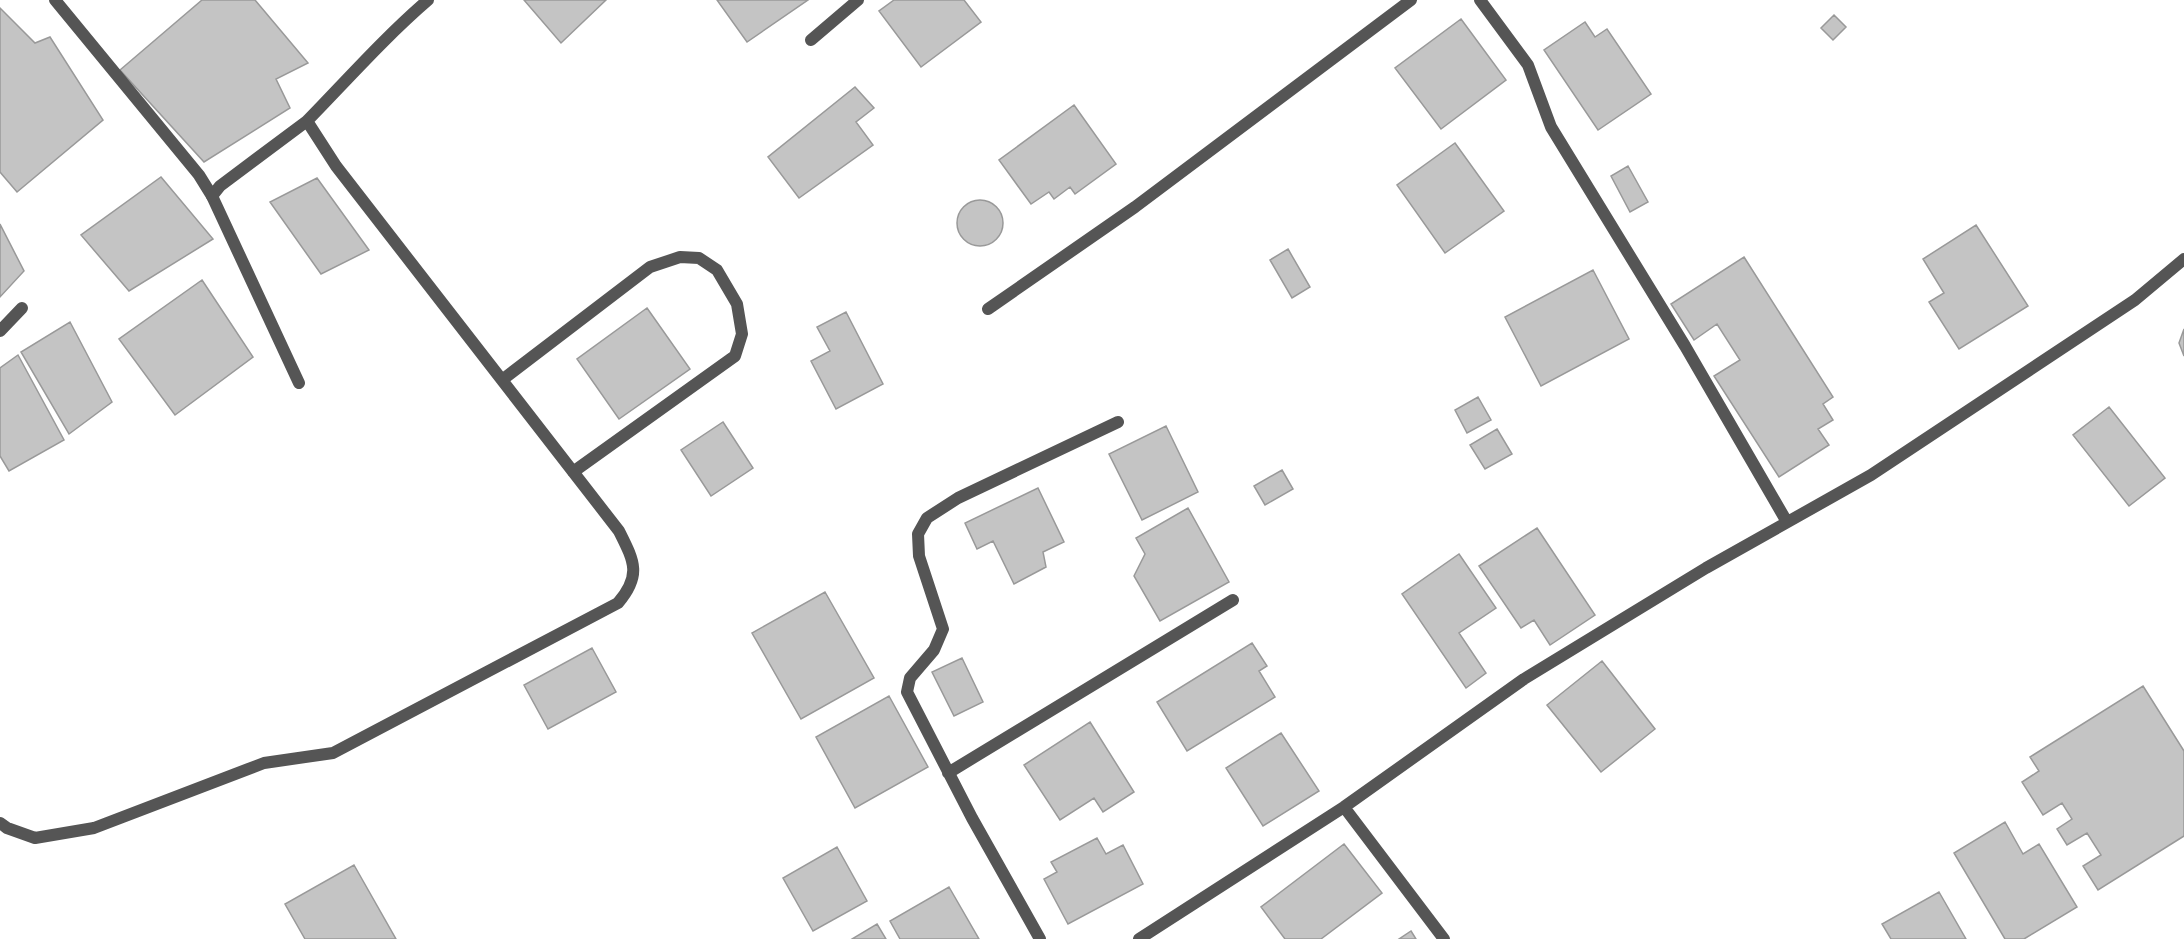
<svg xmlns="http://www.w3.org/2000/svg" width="2184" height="939" viewBox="0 0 2184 939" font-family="'Nunito Sans',sans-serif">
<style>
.building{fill:#c4c4c4;stroke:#999;stroke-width:1.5}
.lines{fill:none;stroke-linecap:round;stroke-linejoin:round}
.service{stroke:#555;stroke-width:12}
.minor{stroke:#555;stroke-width:12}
</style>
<rect width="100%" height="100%" fill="#fff"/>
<path class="building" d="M202,0H255L308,63L276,79L290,108L204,162L120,70Z
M524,0H606L561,43Z
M717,0H808L747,42Z
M894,0H964L981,22L921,67L879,11Z
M0,8L35,43L50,37L103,120L17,192L0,172Z
M1834,15L1846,27L1833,40L1821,28Z
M1461,19L1506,80L1441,129L1395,68Z
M1585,22L1595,37L1607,29L1651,94L1598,130L1544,50Z
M855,87L874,108L856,122L873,145L799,198L768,157Z
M1074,105L1116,164L1075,194L1070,187L1054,199L1049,192L1031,204L999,160Z
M1455,143L1504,211L1445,253L1397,185Z
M1628,166L1648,202L1630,212L1611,176Z
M161,177L213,239L129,291L81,235Z
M317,178L369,250L321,274L270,202Z
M957 223a23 23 0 1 1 46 0a23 23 0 1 1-46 0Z
M0,224L24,271L0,297Z
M1976,225L2028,306L1959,349L1929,302L1944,293L1923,259Z
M1288,249L1310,287L1292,298L1270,260Z
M1744,257L1833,397L1823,404L1833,420L1818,429L1829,445L1779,477L1714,376L1740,360L1717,324L1694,340L1671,304Z
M1593,270L1629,339L1541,386L1505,317Z
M202,280L253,357L175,415L119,339Z
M647,308L690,369L619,419L577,359Z
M846,312L883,384L836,409L811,361L830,351L817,327Z
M70,322L112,402L69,434L21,352Z
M2184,329V356L2179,343Z
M18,355L64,440L9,471L0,456V368Z
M1478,397L1491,420L1467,433L1455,410Z
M2109,407L2165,478L2129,506L2073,435Z
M723,422L753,468L711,496L681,450Z
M1166,426L1198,492L1142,520L1109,454Z
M1497,429L1512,454L1485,469L1470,445Z
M1282,470L1293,489L1265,505L1254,486Z
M1038,488L1064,542L1043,552L1046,567L1014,584L993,541L977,549L965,523Z
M1188,508L1229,582L1160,621L1134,576L1145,554L1136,538Z
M1537,528L1595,615L1550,645L1534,620L1521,628L1479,566Z
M1459,554L1496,608L1459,633L1486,673L1466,688L1402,594Z
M825,592L874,678L801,719L752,633Z
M1252,643L1267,666L1259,671L1275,697L1187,751L1157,702Z
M592,648L616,692L548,729L524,685Z
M962,658L983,702L954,716L932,672Z
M1602,661L1655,729L1601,772L1547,705Z
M2143,686L2184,751V836L2098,890L2083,866L2101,855L2087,833L2067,845L2057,829L2072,819L2062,803L2043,815L2022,782L2039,771L2030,757Z
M889,696L928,767L855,808L816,737Z
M1090,722L1134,792L1103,812L1094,798L1060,820L1024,765Z
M1281,733L1319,791L1263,826L1226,768Z
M2005,822L2023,854L2039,844L2077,907L2024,939H2005L1954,853Z
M1097,838L1106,854L1123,845L1143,884L1068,924L1044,879L1057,872L1051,862Z
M1344,844L1382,893L1321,939H1285L1261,907Z
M837,847L867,901L813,931L783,878Z
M354,865L396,939H305L285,904Z
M949,887L979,939H900L890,921Z
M1939,892L1966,939H1891L1882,924Z
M877,924L886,939H852Z
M1411,931L1416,939H1399Z"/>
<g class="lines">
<path class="service" d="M212,196L299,383"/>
<path class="minor" d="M1480,0L1528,65L1551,127L1685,346L1787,522
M811,40L858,0
M307,121C347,80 385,37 428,0
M988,309L1135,207L1411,0
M0,331L22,308
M502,380L650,267L680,257L699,258L717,270L737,304L742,334L735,356L573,472
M948,773L1233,600
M1344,807L1444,939
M0,823L7,828L35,838L94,828L264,763L333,753L618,603C642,575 634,561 619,531L336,166L307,121L220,186L212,196L199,175L55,0
M1040,939L972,818L907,692L910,678L934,650L943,629L919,556L918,534L927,518L958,498L1118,422
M1139,939L1344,807L1524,679L1706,568L1871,475L2135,300L2184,259"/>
</g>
</svg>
